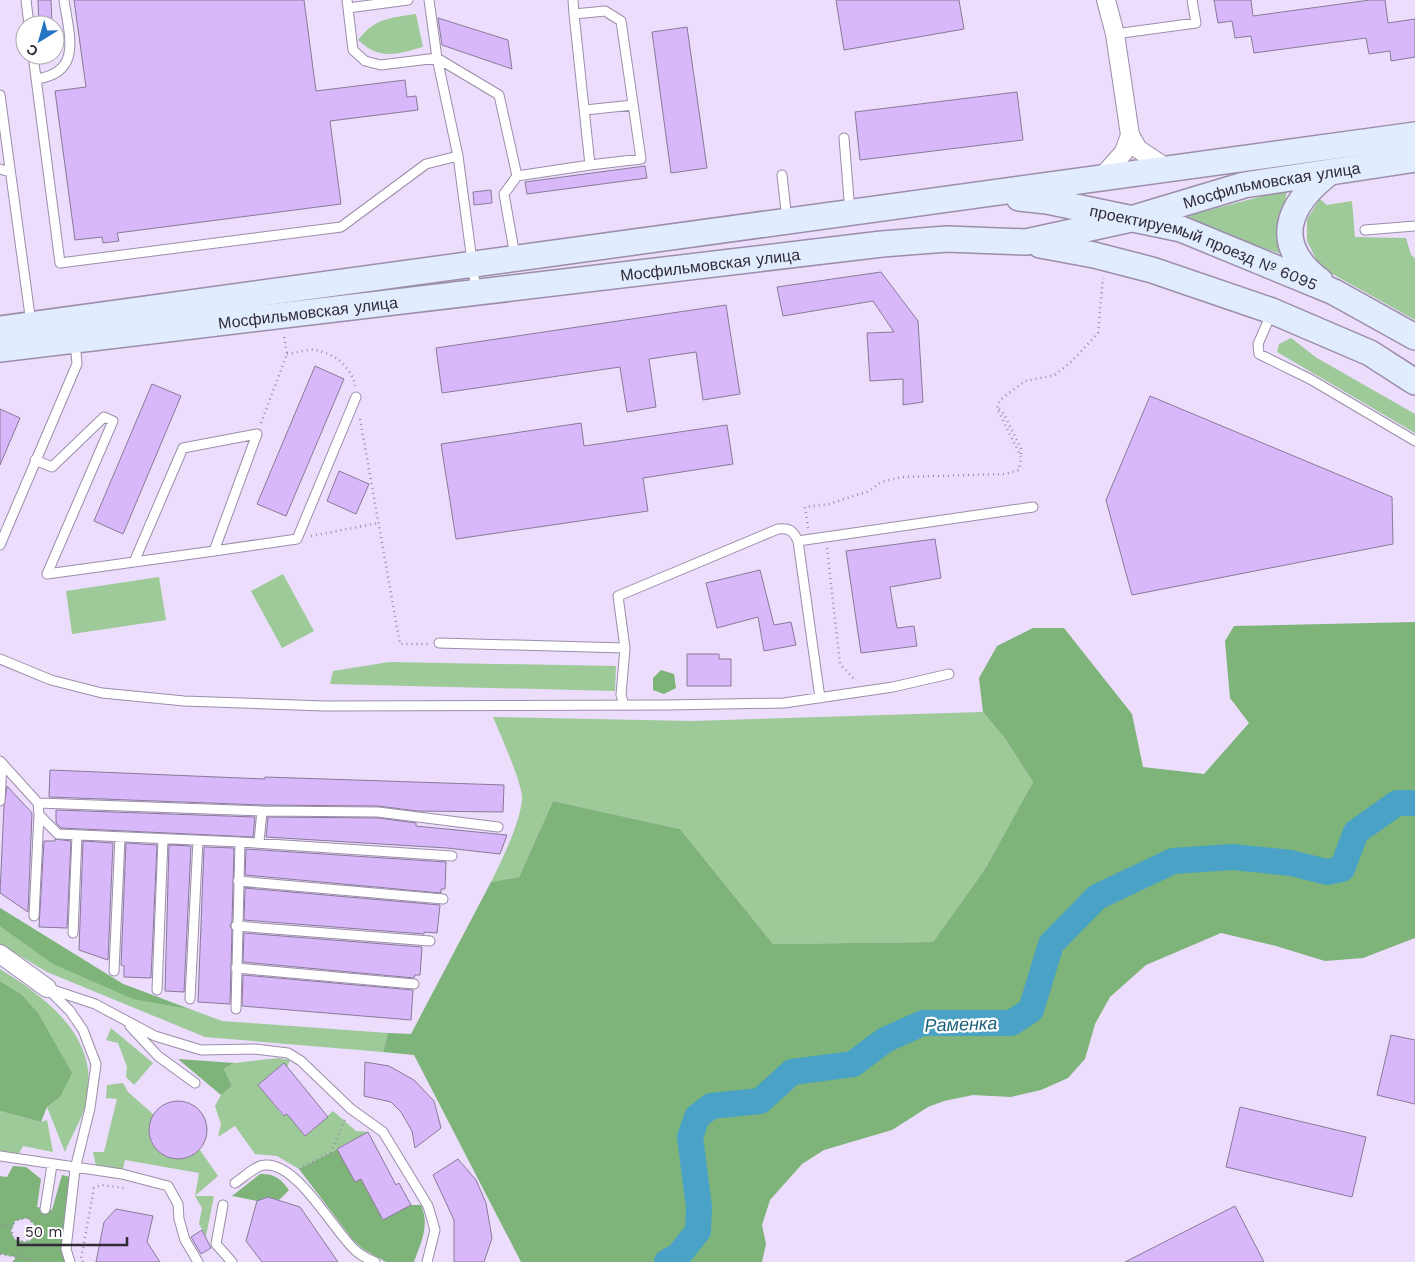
<svg xmlns="http://www.w3.org/2000/svg" width="1415" height="1262" viewBox="0 0 1415 1262" font-family="'Work Sans',sans-serif">
<style>
.green{fill:#9eca99}
.forest{fill:#7eb379;fill-rule:evenodd}
.lines{fill:none;stroke-linecap:round;stroke-linejoin:round}
.river{stroke:#4aa3c7;stroke-width:26}
.building{fill:#d9b7fb;stroke:#887b96}
.lane-casing{stroke:#9c8eaa;stroke-width:11}
.street-casing{stroke:#9c8eaa;stroke-width:20}
.secondary-casing{stroke:#9c8eaa;stroke-width:28}
.path{stroke:#998fa4;stroke-width:2.5;stroke-dasharray:1 4;stroke-linecap:butt}
.lane{stroke:#fff;stroke-width:9}
.street{stroke:#fff;stroke-width:18}
.secondary{stroke:#e1ecfe;stroke-width:25}
.labels{text-anchor:middle;dominant-baseline:central;stroke-width:4.5;stroke-linejoin:round;paint-order:stroke}
.street-label{font-size:16px;fill:#302b36;stroke:#fff}
.water-label{font-size:18px;font-style:italic;fill:#1c607a;stroke:#fff}
</style>
<rect width="100%" height="100%" fill="#ebddfb"/>
<path class="green" d="M416,14L423,47C397,54 380,61 358,40C375,18 390,18 416,14Z
M1287,190L1282,225L1287,256L1178,218Z
M1320,199L1327,205L1352,201L1355,237L1406,238L1411,255L1415,258V320L1320,267L1307,241V219Z
M1291,338L1317,358L1415,414V433L1277,352L1279,344Z
M283,574L314,631L282,648L251,591Z
M159,577L166,620L72,634L66,591Z
M389,662L616,666L615,691L330,684L333,671Z
M983,712L1006,740L1033,782L985,869L933,942L773,944L680,829L553,801L519,877L491,882C502,861 520,822 522,800C524,786 499,732 493,717L691,721Z
M0,908L123,984L222,1021L388,1033L383,1052L205,1037L47,972L0,944Z
M0,969C47,998 102,1039 86,1103C82,1120 71,1136 65,1152L47,1107L60,1097L21,994L0,981Z
M111,1028L153,1063L134,1085L126,1077L127,1067L118,1043L106,1040Z
M279,1058L290,1060L287,1067L284,1063L258,1085L283,1116L287,1114L305,1136L333,1111L356,1131L368,1132L299,1169L277,1156L255,1154L235,1126L218,1137L221,1124L215,1106L221,1095L232,1086L224,1069L234,1063Z
M123,1083L128,1092L154,1115C136,1146 170,1168 200,1150L218,1176L195,1196H214L206,1236L199,1224L202,1208L195,1196L199,1173L125,1160L122,1174L97,1171L93,1152H104L117,1099L106,1098L107,1085Z
M0,1111L41,1122L47,1120L53,1152L23,1146L16,1159L0,1156Z"/>
<path class="forest" d="M1415,622V938L1363,958L1325,961L1276,946L1221,933L1146,965L1110,997L1095,1024L1085,1059L1068,1078L1041,1090L1011,1097L973,1095L944,1101L928,1107L892,1130L824,1150L802,1164L770,1200L762,1225L766,1244L762,1262H521L414,1055L383,1052L388,1033L411,1034L491,882L519,877L553,801L680,829L773,944L933,942L985,869L1033,782L1006,740L983,712L979,678L997,646L1033,628H1064L1132,714L1143,767L1204,774L1249,723L1230,698L1225,641L1234,626Z
M661,670L674,674L676,688L664,694L653,690V678Z
M0,908L123,984L189,1009L133,999L53,964L0,926Z
M0,981L21,994L38,1013L72,1073L60,1097L47,1107L41,1122L0,1111Z
M178,1059L234,1063L224,1069L232,1086L221,1095Z
M337,1149L355,1182L361,1179L383,1219L411,1205H421C430,1226 421,1242 414,1262H386L363,1249L353,1240L299,1169Z
M13,1166L26,1167L41,1179L37,1207L52,1210L62,1175L74,1178L70,1262H13L16,1257L0,1254V1176L7,1177ZM27,1218L33,1223L36,1229L31,1240L25,1242L14,1239L11,1231L15,1221Z
M260,1174C275,1174 280,1178 289,1190L279,1200L268,1197L257,1201L232,1196Z"/>
<g class="lines">
<path class="river" d="M667,1262L678,1256L698,1231L699,1207L690,1137L697,1117L711,1106L760,1101L792,1072L853,1064L885,1040L923,1023H1011L1031,1010L1051,944L1097,897L1173,861L1233,857L1291,863L1327,872L1342,869L1356,832L1397,803H1415"/>
</g>
<path class="building" d="M38,0H51L52,25H39Z
M74,0H304L316,91L405,80L407,97L416,96L418,110L330,121L341,204L117,233L119,241L103,243L102,237L75,240L55,91L86,87Z
M836,0H959L964,29L844,50Z
M1214,0H1251L1253,16L1370,0H1385L1388,23L1415,19V57L1391,61L1390,51L1369,54L1366,38L1254,53L1251,36L1235,38L1232,21L1218,23Z
M438,18L508,40L512,69L442,45Z
M687,27L707,168L671,173L652,32Z
M1017,92L1023,140L860,160L855,112Z
M645,166L647,178L527,194L525,182Z
M491,190L492,203L474,205L473,192Z
M881,272L918,321L923,402L903,405V379L870,381L867,333L894,332L873,301L783,316L777,287Z
M726,305L740,394L703,400L696,352L649,359L656,407L627,412L620,367L442,393L436,348Z
M315,366L344,379L286,516L257,504Z
M152,384L181,396L123,534L94,521Z
M1150,396L1392,497L1393,544L1132,595L1106,500Z
M0,409L20,418L0,465Z
M581,423L584,446L727,425L733,464L643,478L648,511L456,539L441,444Z
M339,471L369,484L356,514L327,501Z
M935,539L941,578L890,587L897,628L914,626L917,646L861,653L846,551Z
M760,570L774,625L791,622L796,645L764,651L758,617L717,628L706,583Z
M687,654H719V659H731V686H687Z
M50,770L265,779V777L504,785L503,812L417,811L378,806L262,805L49,797Z
M7,786L32,813L28,912L0,893L4,806Z
M56,810L255,817L253,837L61,828L56,823Z
M268,817L378,818L416,823V826L507,835L500,854L447,848L266,837Z
M55,839L71,841L67,928L39,927L44,841H55Z
M83,841L113,843L108,960L79,950Z
M126,843L157,845L151,978L124,977V966L121,965Z
M169,845L191,846L184,992L165,991Z
M204,847L234,848L232,922L230,926L232,930L230,1004L198,1002Z
M246,849L446,862L445,889H441V893L245,875Z
M245,888L440,905L437,933L424,932V934L244,920Z
M244,933L422,947L420,975H415L414,978L243,962Z
M243,975L413,990L411,1020L242,1006Z
M1391,1035L1415,1040V1104L1377,1095Z
M365,1062L389,1066L414,1080L434,1101L441,1128L415,1148L412,1131L401,1112L391,1102L364,1096Z
M284,1063L328,1117L305,1136L287,1114L284,1116L258,1085Z
M149 1130a29 29 0 1 1 58 0a29 29 0 1 1-58 0Z
M1240,1107L1366,1137L1352,1197L1226,1167Z
M368,1132L396,1185L399,1183L411,1205L383,1220L361,1179L355,1182L337,1149Z
M458,1159L476,1180L486,1203L492,1238L484,1262H454V1220L433,1175Z
M268,1197L300,1207L338,1262H262L246,1241L257,1201Z
M1235,1206L1264,1262H1125Z
M116,1209L153,1216L147,1242L160,1262H96L104,1222Z
M202,1230L211,1248L201,1254L191,1237Z"/>
<g class="lines">
<defs>
<path id="lane" d="M26,0L29,25
M347,0L353,50L365,61L381,65L437,58L499,95L517,176L590,165
M429,0L437,58L458,156L476,291
M573,0L574,14L590,165L641,159L621,21L605,11L574,14
M348,8L408,0
M1115,34L1196,23L1192,0
M33,55L60,263L341,227L426,164L458,156
M36,79C83,73 69,35 64,0
M0,95L31,323
M585,110L633,105
M844,138L850,212
M0,169L10,172
M782,175L787,220
M1365,230L1415,226
M515,256L504,194L517,176
M1272,312L1258,344L1259,354L1310,379L1415,441
M35,460L52,467L104,417L113,421L47,574L214,551L257,434L183,448L134,562
M0,545L77,364L75,341
M214,551L297,539L356,397
M439,643L625,648L621,695L624,705
M625,648L618,596L778,529C789,528 793,530 798,541
M0,659L51,680L102,693L184,701L324,706L667,705L784,703L893,687L949,674
M820,698L798,541L1033,507
M0,761L38,803L39,815L58,834L240,842
M0,801L2,763
M38,803L262,811
M259,842L262,811L378,812L498,827
M238,881L443,899
M34,916L39,815
M236,926L430,941
M73,933L77,835
M236,968L414,984
M114,971L120,837
M47,988L95,1004L155,1036L201,1050L255,1049L288,1053L301,1061L351,1109L383,1132L428,1206L435,1230L427,1262
M49,990L70,1011L83,1030L96,1064L90,1108L75,1169L66,1249L70,1262
M157,990L163,839
M190,999L198,840
M236,1009L240,842L452,856
M130,1026L158,1056L195,1083
M0,1156L122,1174L168,1186L178,1204L179,1219L185,1240L198,1262
M235,1183C243,1178 256,1165 265,1165C297,1162 333,1230 355,1250C360,1255 368,1259 375,1262
M223,1205L216,1244L232,1262
M45,1209L52,1165"/>
<path id="street" d="M1106,0L1115,34L1130,135L1138,149L1168,169
M1101,178L1124,152L1130,135
M0,954L47,988"/>
<g id="secondary">
<path id="s1" d="M1019,198L1047,201L1181,229L1334,292L1415,337"/>
<path d="M1040,245L1094,255L1152,270L1272,311L1370,353L1415,382"/>
<path d="M1320,281C1271,244 1287,205 1330,172"/>
<path d="M0,329L1415,135"/>
<path id="s2" d="M0,349L882,244L947,239L1026,242L1131,219L1244,185L1415,159"/>
</g>
</defs>
<use href="#lane" class="lane-casing"/>
<use href="#street" class="street-casing"/>
<use href="#secondary" class="secondary-casing"/>
<path class="path" d="M287,354C295,353 307,349 315,350C334,353 352,367 355,386
M999,409L1004,414L1021,449V454
M360,419L400,644H428
M261,423L287,354L284,336
M808,528L805,507L829,504L869,491L881,482L902,477L1005,474L1019,470L1021,457L997,408L1000,400L1025,381L1055,375L1072,361L1098,333L1103,278
M311,536L378,523
M827,548L840,664L856,681
M299,1169L331,1152L345,1119
M0,1225L12,1226
M0,1254L41,1262
M13,1262L25,1242L31,1240L35,1234L33,1223L27,1218L19,1219C10,1224 11,1230 14,1239L25,1242
M83,1262L81,1259L94,1188L101,1185L125,1188"/>
<use href="#lane" class="lane"/>
<use href="#street" class="street"/>
<use href="#secondary" class="secondary"/>
</g>
<g class="labels">
<g class="street-label">
<text stroke="none"><textPath href="#s2" startOffset="1285">Мосфильмовская улица</textPath></text>
<text stroke="none"><textPath href="#s1" startOffset="192">проектируемый проезд № 6095</textPath></text>
<text stroke="none"><textPath href="#s2" startOffset="715">Мосфильмовская улица</textPath></text>
<text stroke="none"><textPath href="#s2" startOffset="310">Мосфильмовская улица</textPath></text>
</g>
<g class="water-label">
<text transform="translate(961 1024) rotate(-2)">Раменка</text>
</g>
</g>
<g transform="translate(40 40) rotate(217)"><circle r="24" fill="#ffffff" stroke="#acaaaf"/>
<path d="M0-4L9 19L0 12L-9 19Z" fill="#2375c4"/>
<text y="-8" font-size="14" font-weight="bold" text-anchor="middle" fill="#302b36">С</text>
</g>
<path d="M18 1237v8h109v-8" fill="none" stroke="#302b36" stroke-width="2.5"/>
<text x="25" y="1237" font-size="15" fill="#302b36" stroke="#ffffff" stroke-width="4" paint-order="stroke">50 m</text>
</svg>
